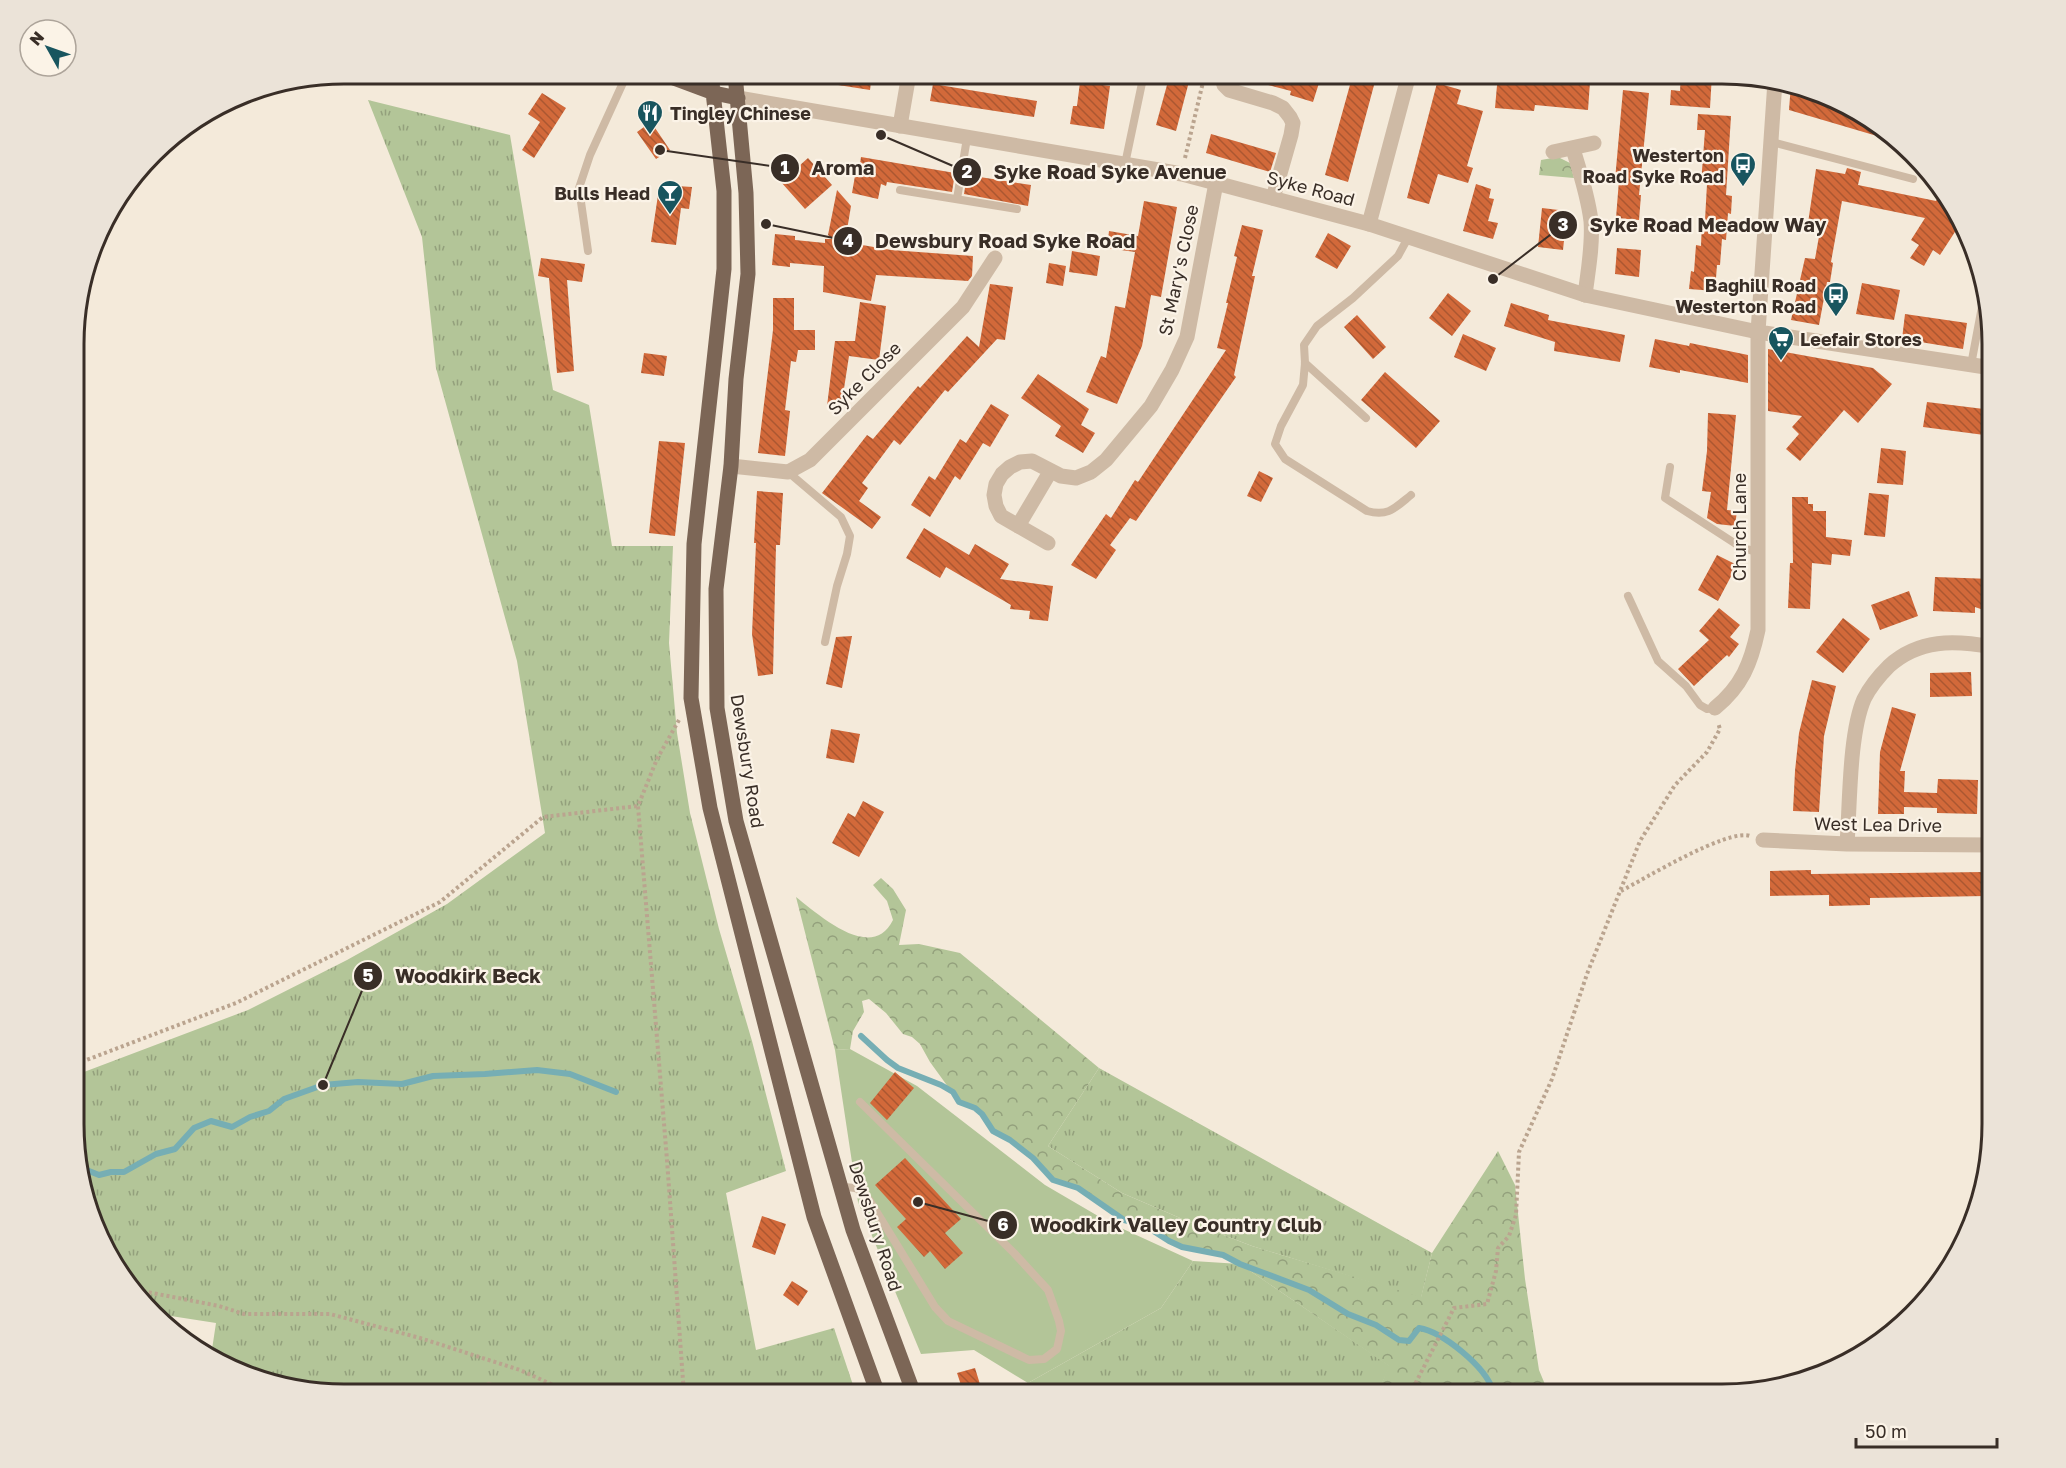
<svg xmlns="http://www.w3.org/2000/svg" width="2066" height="1468" viewBox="0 0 2066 1468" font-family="'Golos Text',sans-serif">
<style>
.grass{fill:url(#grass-tufts)}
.forest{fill:url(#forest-crowns)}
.pitch{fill:#b3c598}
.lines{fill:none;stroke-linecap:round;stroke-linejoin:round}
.stream{stroke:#76aeb4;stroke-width:6}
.building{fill:url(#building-back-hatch)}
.path{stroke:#baa48f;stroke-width:4;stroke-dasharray:3 3;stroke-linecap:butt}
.service{stroke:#cebaa5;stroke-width:8}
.minor{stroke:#cebaa5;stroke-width:15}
.tertiary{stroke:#cebaa5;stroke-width:15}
.primary{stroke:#7c6656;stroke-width:15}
.labels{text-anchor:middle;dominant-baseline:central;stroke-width:4.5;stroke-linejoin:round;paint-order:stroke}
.poi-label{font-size:18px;font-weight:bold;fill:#392e27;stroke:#fbf3e7;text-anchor:end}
.street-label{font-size:18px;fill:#392e27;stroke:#fbf3e7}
.rim{fill:none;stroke:#392e27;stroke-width:3}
.leader{fill:none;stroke:#392e27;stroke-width:2}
.callout-dot{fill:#392e27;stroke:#fbf3e7;stroke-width:2}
.mark-label{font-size:18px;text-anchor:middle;font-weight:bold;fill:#fff}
.callout-label{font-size:20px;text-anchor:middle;font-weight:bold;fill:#392e27;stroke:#fbf3e7;stroke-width:4.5;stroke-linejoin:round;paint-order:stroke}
</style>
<defs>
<pattern id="grass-tufts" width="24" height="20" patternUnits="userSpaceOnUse" patternTransform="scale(1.5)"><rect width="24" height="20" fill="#b3c598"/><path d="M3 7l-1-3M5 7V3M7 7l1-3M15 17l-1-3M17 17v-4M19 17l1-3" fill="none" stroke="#93a07c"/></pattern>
<pattern id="forest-crowns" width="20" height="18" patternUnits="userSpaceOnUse" patternTransform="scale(1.5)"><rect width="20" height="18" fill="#b3c598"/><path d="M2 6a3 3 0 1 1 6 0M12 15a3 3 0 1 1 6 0" fill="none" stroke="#93a07c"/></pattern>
<pattern id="building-back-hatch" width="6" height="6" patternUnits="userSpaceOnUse" patternTransform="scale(1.5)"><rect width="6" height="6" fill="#d2693a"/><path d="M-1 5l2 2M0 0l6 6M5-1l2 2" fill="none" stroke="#ab5731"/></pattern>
</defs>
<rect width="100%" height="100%" fill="#f4eada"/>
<path class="grass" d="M368,100L510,135L553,390L589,405L612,546H673L669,643L677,733L690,813L719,929L752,1041L786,1171L726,1193L756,1350L834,1328L856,1394H327L257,1380L211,1356L216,1323L158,1314L110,1259L76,1159V1075L248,1010L347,960L447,904L545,833L517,661L436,368L422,237Z
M1099,1068L1432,1253L1421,1298L1252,1246L1187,1221L1122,1193L1048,1146Z
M1193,1261L1240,1264L1390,1366L1377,1394H1028V1383L1161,1308Z"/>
<path class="forest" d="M1558,157L1570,163L1574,178L1539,175L1541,160Z
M881,878L893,889L906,910L899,945L919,944L960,953L1099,1068L1048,1146L1122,1193L1187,1221L1252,1246L1421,1297L1432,1253L1498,1151L1515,1185L1525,1279L1539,1370L1549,1394H1377L1389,1366L1240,1264L1223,1255L1182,1247L1169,1241L1144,1225L1124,1220L1078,1188L1053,1180L1033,1158L1010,1140L993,1131L982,1114L975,1108L959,1102L930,1062L920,1044L912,1037L903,1034L886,1013L869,999L862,1001L864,1012L853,1031L850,1049L835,1050L796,897C819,915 872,963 893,920L887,901L873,885Z"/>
<path class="pitch" d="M850,1049L917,1086L1045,1185L1110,1223L1193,1261L1161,1308L1028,1383L974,1350L921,1354L858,1202L835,1050Z"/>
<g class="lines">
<path class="stream" d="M861,1036L887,1060L898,1068L941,1085L953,1092L959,1102L975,1108L982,1114L993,1131L1010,1140L1033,1158L1053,1180L1078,1188L1124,1220L1144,1225L1169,1241L1182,1247L1223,1255L1240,1264L1309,1290L1348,1314L1376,1325L1399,1340L1409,1341L1419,1328C1443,1332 1486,1367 1493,1391L1490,1394
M80,1171L84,1169L99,1175L111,1172H124L156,1154L175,1149L194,1128L211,1121L232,1127L250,1117L269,1111L284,1099L323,1085L358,1082L402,1084L433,1076L485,1074L537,1070L570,1074L616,1092"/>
</g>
<path class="building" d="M820,74H872L870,90L819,82Z
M1170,74H1191L1176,131L1156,125Z
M1246,74H1288L1319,83L1313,102L1290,95L1291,91L1245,79Z
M1353,74H1377L1348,182L1325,175Z
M1498,74L1590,82L1588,110L1535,105L1534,111L1495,108Z
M1681,74H1712L1710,108L1670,105L1671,90L1680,91Z
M1080,82L1110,86L1104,129L1070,124L1073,106H1077Z
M1437,83L1461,90L1457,104L1483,111L1467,166L1473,168L1468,183L1438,174L1429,204L1407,198Z
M933,84L1037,101L1034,117L930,101Z
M1791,84L1816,91L1886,129L1895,140L1894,141L1789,110Z
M1623,90L1649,93L1639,195H1641L1639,220L1616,218L1619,180H1615Z
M542,93L566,108L534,158L522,150L540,122L528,114Z
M1698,114L1731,116L1726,195L1732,196L1731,214L1728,213L1726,240L1722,239L1720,265H1717L1715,291L1689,289L1691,271L1694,272L1696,245L1701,246L1702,220H1705L1707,184H1701L1705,130H1697Z
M651,122L670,150L656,159L637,132Z
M1211,134L1276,153L1270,172L1206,153Z
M861,157L955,173L952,192L887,182L886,186L881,184L878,199L852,193L856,170L859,171Z
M808,158L832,185L805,209L781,182Z
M1847,168L1861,172L1858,185L1936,201L1940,194L1962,221L1940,255L1933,250L1924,266L1910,258L1919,245L1911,240L1925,218L1842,201L1831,262L1833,263L1830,282H1827L1819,325L1791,320L1805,258L1815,259L1821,225L1808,223L1816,169L1845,174Z
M967,175L1031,185L1028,206L964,194Z
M1476,184L1491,189L1489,198L1494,199L1488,221L1498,223L1493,239L1463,231Z
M677,186L692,187L689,209L681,208L676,245L651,242L658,195L675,197Z
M837,190L851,206L845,242L891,250L973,256L972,276L968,281L876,275L871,301L823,292L824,266L790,263V267L772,265L775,234L795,236V240L825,243V239H832L828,235Z
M1144,201L1177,207L1161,297L1151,295L1142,346L1117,404L1086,392L1101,356L1106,358L1115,306L1125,308L1135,252L1107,248L1109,231L1138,236Z
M1542,208L1567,211L1563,250L1538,247Z
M1242,225L1263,230L1252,276H1255L1234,375L1236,377L1136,521L1130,518L1110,545L1116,550L1096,579L1071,565L1106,514L1111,518L1135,480L1138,482L1226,350L1217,348L1228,303H1226L1237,257L1234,256Z
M1328,233L1351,246L1337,269L1315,257Z
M1617,248L1641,250L1639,277L1615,274Z
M1072,251L1100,256L1097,276L1069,272Z
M541,258L585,264L582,282L567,280L574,371L557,373L549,278L538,276Z
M1049,263L1066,266L1063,286L1046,283Z
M1862,283L1900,290L1894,320L1856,314Z
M990,284L1013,287L1005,340L997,339L948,392L945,390L900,445L894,440L862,483L868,488L859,501L881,517L872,529L822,493L867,435L873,439L918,386L920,388L967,336L979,347Z
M1448,293L1471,311L1452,336L1429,318Z
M773,298H794V330H815V350H798L796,362L791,361L785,410L790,411L785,456L758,453L773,330Z
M860,302L886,306L879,360L849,356L841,408L827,406L835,341H855Z
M1511,303L1549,315L1548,320L1625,335L1620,362L1554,351L1555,342L1504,326Z
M1905,314L1967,323L1963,349L1902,339Z
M1357,315L1386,347L1373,359L1344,327Z
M1463,334L1496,348L1486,371L1454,357Z
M1655,339L1689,346L1690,343L1748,355V383L1680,370V373L1649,367Z
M1768,349L1873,368L1892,384L1858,423L1844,410L1800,461L1786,449L1799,434L1792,427L1802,416L1768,411Z
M644,353L667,356L664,376L641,373Z
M1385,372L1440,421L1416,448L1361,400Z
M1038,374L1089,409L1081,425L1095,433L1083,453L1055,436L1061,426L1021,398Z
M1927,402L1992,410V436L1923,427Z
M991,404L1009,415L990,447L983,443L960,480L955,476L930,517L911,505L929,476L935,480L960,439L966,443Z
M1708,413L1736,415L1727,510L1737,511L1735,526L1717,524L1707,518L1711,492L1702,491L1707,451Z
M659,441L685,443L675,536L649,533Z
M1881,448L1906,451L1903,485L1877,483Z
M1259,471L1273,478L1261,502L1247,496Z
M757,491L783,493L780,545H776L773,674L758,676L752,634L756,543H754Z
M1869,493L1889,495L1885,537L1864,535Z
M1792,497H1808V504H1813V511H1826V537L1852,540L1850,556L1832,554L1831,565L1812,563L1810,609L1788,608L1790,563H1793Z
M924,528L969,555L975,544L1009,564L1000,579L1053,586L1048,621L1029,619L1030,611L1010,609L1011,605L946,567L940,578L906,558Z
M1717,555L1737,565L1718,601L1698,590Z
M1935,577L1992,579V613L1975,607V613L1933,611Z
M1909,591L1918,616L1880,630L1871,605Z
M1719,608L1740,625L1730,637L1739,644L1729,657L1727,655L1694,686L1678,669L1709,640L1699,631Z
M1843,618L1870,639L1843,673L1816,652Z
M852,636L842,688L826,684L836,637Z
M1971,672L1972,696L1930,697V673Z
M1812,680L1836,686L1824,736L1819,812L1793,811L1795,771L1799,733Z
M1892,707L1916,714L1900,771H1905L1904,792L1937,793L1938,779L1978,780L1977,814L1937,813V808L1904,807V814H1878L1880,752Z
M831,729L860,734L854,763L826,758Z
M863,801L884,812L859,857L832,843L848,813L855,817Z
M1811,870V874L1985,872L1986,896L1870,898V905L1829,906V895L1770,896V871Z
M895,1072L914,1088L887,1120L870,1103Z
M905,1158L961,1219L945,1233L963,1253L945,1269L930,1251L924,1257L897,1227L906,1219L875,1185Z
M762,1216L786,1224L775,1255L752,1247Z
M792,1281L808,1291L798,1306L783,1295Z
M975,1368L983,1394H964L957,1373Z"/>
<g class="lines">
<path class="path" d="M1185,158L1204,78
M679,720L657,759L638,806L667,1160L684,1394
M1621,891C1644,879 1728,828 1750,836
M76,1064L236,1003L440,902L543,817L638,806
M137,1290L219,1306L244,1314H330L420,1338L520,1370L573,1394
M1410,1394L1454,1308L1487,1304L1496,1271L1498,1248L1509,1236L1516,1215L1519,1152L1552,1079L1587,974L1640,841L1675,785L1707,752L1720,729L1718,723"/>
<path class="service" d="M1772,142L1913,179
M1125,164L1142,83
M900,190L1017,209
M957,199L967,138
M1409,236L1398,256L1353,298L1317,326L1304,345L1305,363L1303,385L1281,426L1275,444L1285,459L1367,511C1388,517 1395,508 1411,495
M588,251L579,188L590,155L627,74
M1305,363L1366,418
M1971,365L1984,296
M1670,467L1665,498L1742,548L1758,552
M788,472L841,517L850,536L847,554L837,586L825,642
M1628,596L1658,661L1686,686L1700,705L1707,709L1715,708
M841,1187C858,1187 860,1188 870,1201L935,1307L948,1321L1029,1360L1044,1359L1057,1349L1061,1331L1059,1321L1048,1290L1014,1253L860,1102
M489,1386L508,1394"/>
<path class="minor" d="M1221,74L1224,85L1229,90L1273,103L1283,108L1290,117L1293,123L1291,135L1273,198
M900,126L909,74
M1573,149C1580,172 1588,196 1591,221C1593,245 1588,271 1585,295
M1553,152L1594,143
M1369,224L1409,74
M731,466L788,472L810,460L963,307L995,258
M1018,526L1050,472
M1048,543L1001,516L996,506L994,495L996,484L1002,474L1010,467L1020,462L1032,461L1061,476L1076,478L1091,472L1106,460L1151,406L1172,370L1187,337L1216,183
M1715,708C1742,686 1751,663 1758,630V332
M1763,840L1847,844L1992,845
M1847,844C1850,804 1849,734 1864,699C1870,687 1880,675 1889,666C1919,639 1954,640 1992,647"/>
<path class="tertiary" d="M738,98L1182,174L1369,224L1585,295L1758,332L1992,368
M1758,332L1775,81"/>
<path class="primary" d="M663,74L714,93L738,98
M711,74L724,191V269L694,544L691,698L710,808L814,1217L878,1394
M735,74L746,193L748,274L736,379L731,466L716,589L717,708L736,821L853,1230L914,1394"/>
</g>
<defs>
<symbol id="restaurant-pin" viewBox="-11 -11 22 30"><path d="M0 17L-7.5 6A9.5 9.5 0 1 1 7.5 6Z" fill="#18555f" stroke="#fbf3e7"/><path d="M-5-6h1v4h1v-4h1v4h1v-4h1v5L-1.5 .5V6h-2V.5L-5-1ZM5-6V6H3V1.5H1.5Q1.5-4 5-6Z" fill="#fff"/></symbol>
<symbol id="bus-pin" viewBox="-11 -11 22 30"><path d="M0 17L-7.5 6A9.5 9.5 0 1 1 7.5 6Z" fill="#18555f" stroke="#fbf3e7"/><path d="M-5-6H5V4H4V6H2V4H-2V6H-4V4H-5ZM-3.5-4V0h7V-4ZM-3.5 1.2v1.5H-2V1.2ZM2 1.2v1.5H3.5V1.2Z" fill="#fff"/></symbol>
<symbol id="bar-pin" viewBox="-11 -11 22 30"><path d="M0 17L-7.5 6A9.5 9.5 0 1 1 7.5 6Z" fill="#18555f" stroke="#fbf3e7"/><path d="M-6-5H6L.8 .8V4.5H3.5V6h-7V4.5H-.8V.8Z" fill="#fff"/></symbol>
<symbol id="supermarket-pin" viewBox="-11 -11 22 30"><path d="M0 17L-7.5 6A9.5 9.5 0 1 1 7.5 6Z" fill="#18555f" stroke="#fbf3e7"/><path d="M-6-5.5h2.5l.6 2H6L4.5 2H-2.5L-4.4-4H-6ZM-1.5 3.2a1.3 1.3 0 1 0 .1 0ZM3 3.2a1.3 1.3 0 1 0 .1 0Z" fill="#fff"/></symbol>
</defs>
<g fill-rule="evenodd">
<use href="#restaurant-pin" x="635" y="98" width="30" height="40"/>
<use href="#bus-pin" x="1728" y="150" width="30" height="40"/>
<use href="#bar-pin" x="655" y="178" width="30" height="40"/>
<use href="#bus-pin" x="1821" y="280" width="30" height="40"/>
<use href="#supermarket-pin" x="1766" y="324" width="30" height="40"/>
</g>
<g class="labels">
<g class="poi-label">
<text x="670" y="113" text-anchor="start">Tingley Chinese</text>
<text x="1724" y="155">Westerton<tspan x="1724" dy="21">Road Syke Road</tspan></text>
<text x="650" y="193">Bulls Head</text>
<text x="1816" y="285">Baghill Road<tspan x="1816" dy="21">Westerton Road</tspan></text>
<text x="1800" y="339" text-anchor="start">Leefair Stores</text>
</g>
<g class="street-label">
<text transform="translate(1311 188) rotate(15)">Syke Road</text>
<text transform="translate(1178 270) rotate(-78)">St Mary's Close</text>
<text transform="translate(864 378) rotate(-45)">Syke Close</text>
<text transform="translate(1739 527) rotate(-90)">Church Lane</text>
<text transform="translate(748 761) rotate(81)">Dewsbury Road</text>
<text transform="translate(1878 824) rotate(1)">West Lea Drive</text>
<text transform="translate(876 1226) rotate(72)">Dewsbury Road</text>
</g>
</g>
<path d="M0 0H2066V1468H0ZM344 84H1722A260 260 0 0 1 1982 344V1124A260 260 0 0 1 1722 1384H344A260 260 0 0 1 84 1124V344A260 260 0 0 1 344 84Z" fill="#ebe3d8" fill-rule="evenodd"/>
<path class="rim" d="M344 84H1722A260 260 0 0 1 1982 344V1124A260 260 0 0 1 1722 1384H344A260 260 0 0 1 84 1124V344A260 260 0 0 1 344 84Z"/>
<path class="leader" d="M660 150L785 168M881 135L967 172M1493 279L1563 225M766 224L848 241M323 1085L368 976M918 1202L1003 1225"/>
<g class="callout-dot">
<circle cx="660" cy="150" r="6"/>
<circle cx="881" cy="135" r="6"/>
<circle cx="1493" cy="279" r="6"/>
<circle cx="766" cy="224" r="6"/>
<circle cx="323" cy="1085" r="6"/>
<circle cx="918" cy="1202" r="6"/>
<circle cx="785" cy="168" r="15"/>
<circle cx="967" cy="172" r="15"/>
<circle cx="1563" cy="225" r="15"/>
<circle cx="848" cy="241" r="15"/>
<circle cx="368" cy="976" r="15"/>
<circle cx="1003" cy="1225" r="15"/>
</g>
<g class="mark-label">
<text x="785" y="174">1</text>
<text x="967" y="178">2</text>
<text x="1563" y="231">3</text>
<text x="848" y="247">4</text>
<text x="368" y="982">5</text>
<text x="1003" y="1231">6</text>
</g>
<g class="callout-label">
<text x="843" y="175">Aroma</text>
<text x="1110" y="179">Syke Road Syke Avenue</text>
<text x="1708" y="232">Syke Road Meadow Way</text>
<text x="1005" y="248">Dewsbury Road Syke Road</text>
<text x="468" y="983">Woodkirk Beck</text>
<text x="1176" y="1232">Woodkirk Valley Country Club</text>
</g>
<g transform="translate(48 48) rotate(310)"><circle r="28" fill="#fbf3e7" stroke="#ada49a" stroke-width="1.5"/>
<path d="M0-4.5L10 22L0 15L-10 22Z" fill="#18555f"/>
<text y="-9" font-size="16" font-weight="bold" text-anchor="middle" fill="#392e27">N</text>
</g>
<path d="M1856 1438v9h141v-9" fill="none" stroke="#392e27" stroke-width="3"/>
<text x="1865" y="1438" font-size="18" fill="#392e27" stroke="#fbf3e7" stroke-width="4.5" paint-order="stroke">50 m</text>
</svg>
